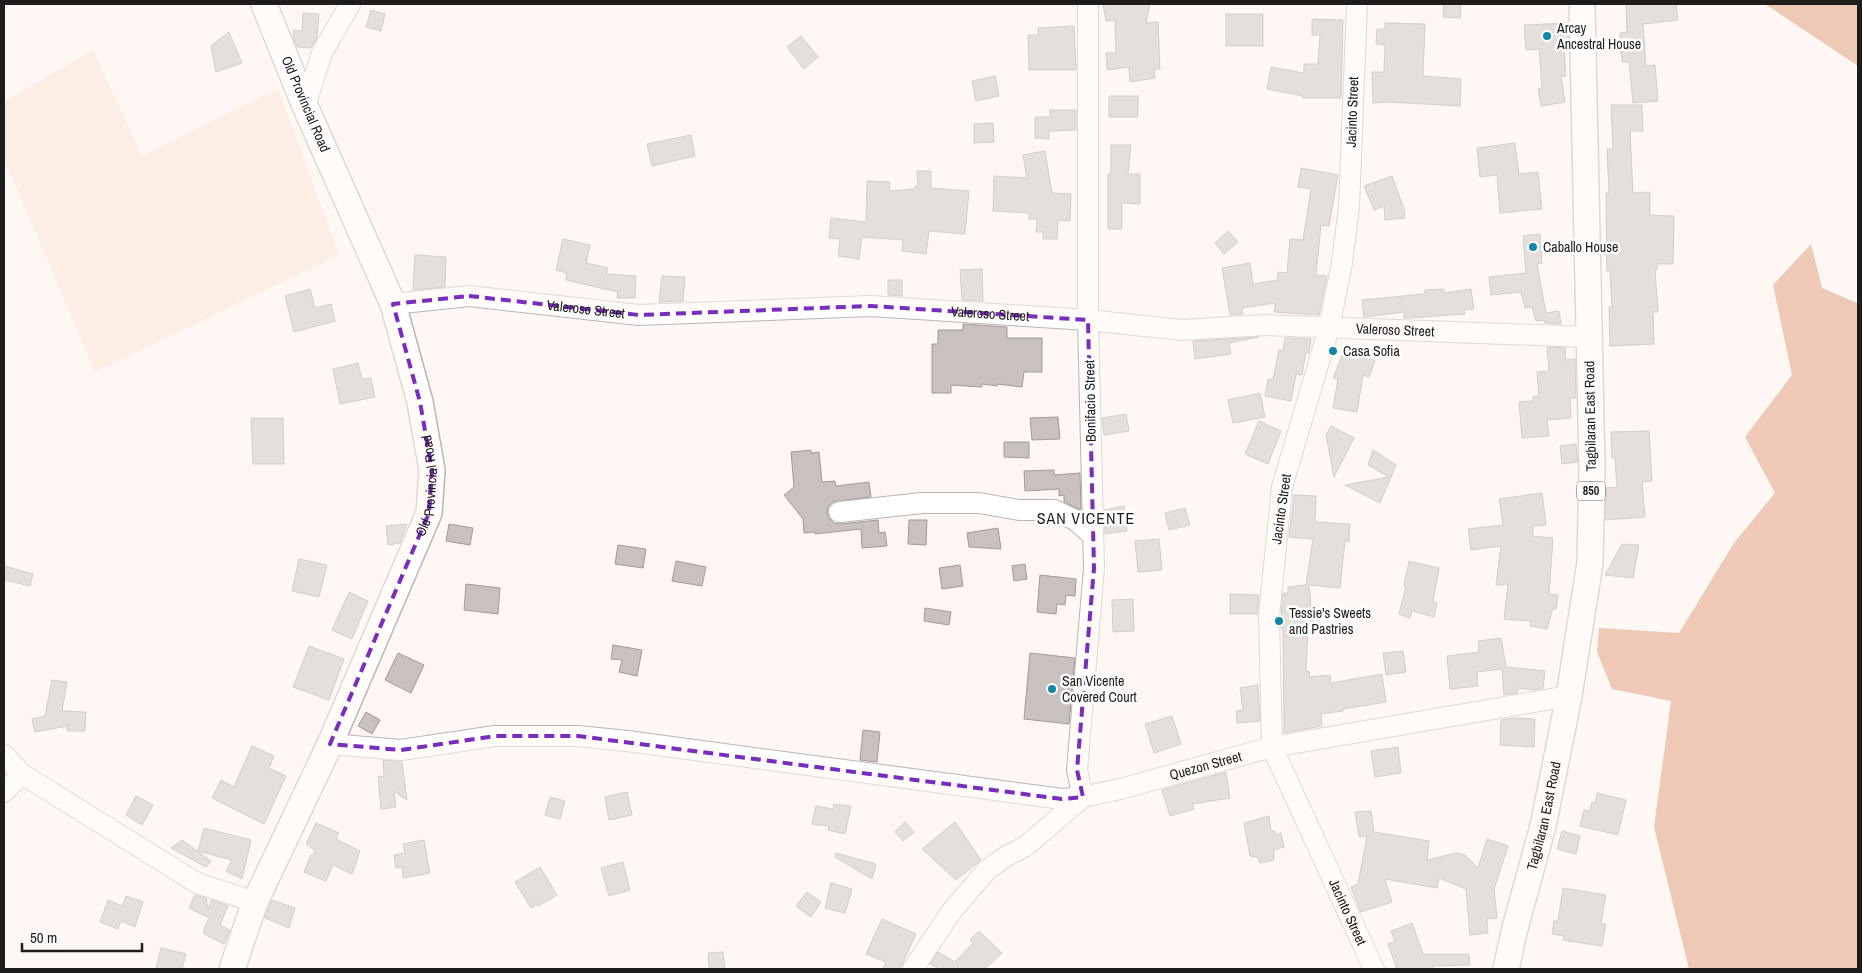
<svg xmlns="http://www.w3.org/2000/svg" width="1862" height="973" viewBox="0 0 1862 973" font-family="'Archivo Narrow',sans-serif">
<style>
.green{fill:#fbe0d3}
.water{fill:#da906a}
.building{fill:#c8c1be;stroke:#a19a97}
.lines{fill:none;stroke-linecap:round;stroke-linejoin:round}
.minor-casing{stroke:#bbb4b1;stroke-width:22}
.major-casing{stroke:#bbb4b1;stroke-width:28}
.minor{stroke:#fff;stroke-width:20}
.major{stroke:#fff;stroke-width:25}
.marked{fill:none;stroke:#7b2cbf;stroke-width:4;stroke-dasharray:10 6;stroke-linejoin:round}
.poi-dot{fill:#1385ab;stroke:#fff;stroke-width:2}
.labels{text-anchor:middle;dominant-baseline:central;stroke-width:5;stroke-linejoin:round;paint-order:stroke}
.shield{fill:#fff;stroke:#62615f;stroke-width:1}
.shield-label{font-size:12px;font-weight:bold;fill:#1f1d1b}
.poi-label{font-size:14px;fill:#1f1d1b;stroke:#fff;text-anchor:start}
.street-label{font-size:14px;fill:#1f1d1b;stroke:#fff}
.quarter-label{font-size:16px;letter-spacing:1px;fill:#1f1d1b;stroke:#fff}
</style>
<rect width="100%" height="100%" fill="#fef7f4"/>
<path class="green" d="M93,50L142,156L278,89L339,255L95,372L4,158V102Z"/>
<path class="water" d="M1765,4H1858V66Z
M1811,244L1822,288L1857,303L1858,299V969H1689L1654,827L1671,701L1612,689L1597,652L1599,628L1679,633L1734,543L1775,493L1745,437L1792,375L1773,285Z"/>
<path class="building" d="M1103,4H1150L1146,23L1158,22L1160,69H1154L1155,78L1130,82L1129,67L1107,70L1106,53H1116L1115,20L1106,21Z
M1444,4H1461L1460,18L1443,17Z
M1626,4H1676L1678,20L1643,24L1646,66L1655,65L1658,101L1633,103L1629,62H1622L1620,33L1627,32Z
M371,10L385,14L381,31L366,27Z
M303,13L319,14L317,38L311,48L297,47L293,37V30L302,31Z
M1226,14H1263V46H1226Z
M1312,19L1343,20L1341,98H1303V96L1267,89L1271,67L1304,73V64H1318L1320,35H1312Z
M1385,23L1425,24L1423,76L1461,79L1460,106L1389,102L1373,103L1372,72H1384L1385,45L1376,44L1377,29H1385Z
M1568,23L1569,47L1564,48L1566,76H1561L1565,102L1541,106L1538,89L1542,88L1539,49L1526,50L1524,25Z
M1074,26L1076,70H1029L1028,35H1038V28Z
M229,32L242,63L216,72L211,46Z
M801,36L818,57L804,69L787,47Z
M995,76L999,96L976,101L972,81Z
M1109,96H1138V117H1109Z
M1611,105H1642L1643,131H1630L1633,193L1650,192V215L1674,216L1673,264H1657V270H1655L1658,312H1653L1654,344L1610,346L1609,307H1612L1610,271H1607L1606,193H1609L1607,149H1613Z
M1050,110H1076V130L1049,131V139L1035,138V117H1050Z
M993,123L994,142L974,143V124Z
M691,135L695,156L652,166L647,144Z
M1515,143L1519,174L1538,172L1542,209L1500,213L1497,175L1480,177L1477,148Z
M1111,145H1131L1128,174H1140V204L1122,203V229H1108V174H1111Z
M1045,151L1052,193L1071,194L1070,221L1058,220L1057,239H1043V232H1036L1037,219H1029V213L993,211L994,176L1027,178L1023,155Z
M1301,168L1338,175L1329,226L1321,225L1316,275L1327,276L1319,315L1274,312L1275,303L1242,308L1243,314L1230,315L1222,268L1250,263L1253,284L1277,280L1278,272L1287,273L1290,239L1303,240L1311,189L1298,187Z
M917,171H931V188L969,191L965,234L929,231L926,254L902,251L903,240L862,237L859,259L838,256L840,239L829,238L831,218L866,222L867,181L890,182L889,191L915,189V186H918Z
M1392,176L1404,209L1405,218L1385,220L1384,206L1374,210L1364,186Z
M1228,231L1238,242L1224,254L1215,243Z
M1540,234L1542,263L1537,264L1546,313L1559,311L1561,324L1545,323L1544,320L1536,321L1532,307L1525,308L1521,292L1491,295L1489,277L1526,273L1523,236Z
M563,239L590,245L586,263L608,268L606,274L636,276L635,298H617L618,292L566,280L567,273L556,270Z
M415,255L446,257L445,287L413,290Z
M982,269L983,301L962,300L960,270Z
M662,276L685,277L683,301L659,302Z
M888,280H902V296L888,295Z
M310,289L315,308L331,304L335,321L294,332L285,296Z
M1444,289V293L1471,289L1474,309L1464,310L1465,314L1408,318H1404V312L1364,317L1362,300L1424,294L1425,290Z
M963,324L1007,327V338H1042V372H1024L1022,387L997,384V386L982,384V387L951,385V393H932V344H938V330H963Z
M1259,337L1229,343L1231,354L1195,359L1193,341Z
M1285,338L1311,339L1309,353L1306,352L1302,375L1296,374L1291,401L1265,396L1268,379L1273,380L1279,350L1283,351Z
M1547,347L1565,348L1566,360L1575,359L1576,398H1570L1571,418L1547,420L1549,436L1522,438L1519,402L1533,401V397L1539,396L1537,372L1549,371Z
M1345,348L1375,361L1369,377L1363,375L1357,412L1333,408L1338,379L1333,378Z
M358,363L362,379L371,378L375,397L340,404L333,369Z
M1260,393L1265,417L1233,423L1228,400Z
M1126,414L1129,431L1104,435L1102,418Z
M1058,417L1060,439L1032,440L1030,418Z
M251,418H283L284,464H253Z
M1259,421L1281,431L1268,464L1245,454Z
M1331,426L1354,438L1334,477L1326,435Z
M1649,431L1652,481L1642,482L1645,517L1605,520L1606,488L1617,487L1615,458H1612L1611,432Z
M1004,442H1029V458L1004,457Z
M1576,444L1578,462L1562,464L1560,446Z
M811,450V453L819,452L822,482L835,481L836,486L869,482L871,497L832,502L828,507L827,513L830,519L834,523L840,524L878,520L879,533L885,532L887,546L862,548L861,529L815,534V532L804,533L803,519L784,495L794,487L791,452Z
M1373,450L1396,465L1380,503L1345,485L1389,477L1368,465Z
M1054,470V475L1080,473L1081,510L1064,502V495L1059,496V489L1025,491L1024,471Z
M1542,493L1546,525L1533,526V536L1553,538L1549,594L1558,595L1556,609L1553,608L1547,629L1530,626L1531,621L1504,619L1508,584L1496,585L1501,546L1471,550L1468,529L1503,525L1499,499Z
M1294,495L1316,496L1315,522L1350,524L1349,542L1345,541L1340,588L1309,585L1313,625L1308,626L1306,671L1310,672L1309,677L1330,675L1331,683L1382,674L1386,702L1343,709V711L1321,714L1322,726L1284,733L1283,628H1281V616L1283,593H1288V587L1306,585L1313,539L1289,537Z
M1124,506L1127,531L1105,534L1104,510Z
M1185,508L1190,525L1169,530L1165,513Z
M909,520H927L926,545L908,544Z
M407,524L400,543L388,545L386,526Z
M449,524L473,528L470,545L446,541Z
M998,528L1001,549L969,547L967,533Z
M1159,539L1162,570L1138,572L1135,541Z
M1622,544L1639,545L1633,578L1605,575Z
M618,545L646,549L643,568L615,564Z
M299,559L327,565L319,597L292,591Z
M676,561L706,567L702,586L672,581Z
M1409,561L1439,568L1433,602L1437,603L1434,617L1412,611L1410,618L1399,614L1406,586H1404Z
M1025,564L1027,579L1014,581L1012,566Z
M960,565L963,586L942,589L939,568Z
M4,566L33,574L30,586L4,580Z
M1040,575L1076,579L1075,596L1066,595L1065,605L1057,604L1056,614L1037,612Z
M466,584L500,588L498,614L464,610Z
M349,592L368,601L352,639L332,630Z
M1230,594L1259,595L1257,614H1230Z
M1133,599L1134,631L1113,632L1112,600Z
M925,608L951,612L949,625L924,621Z
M1501,638L1506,667L1545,671L1543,688L1535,690L1518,688L1517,693L1504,695L1502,669L1477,672L1478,686L1450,689L1447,656L1479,652L1478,641Z
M613,645L642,650L637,676L619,672L622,660L611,659Z
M309,646L344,659L329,700L293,687Z
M1403,651L1406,672L1386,675L1383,653Z
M398,653L424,665L411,693L385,680Z
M1030,653L1075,658L1069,724L1024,719Z
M52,680L67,682L62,711L86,712L85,731H67V726L35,732L32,719L45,716Z
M1258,685L1260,721L1237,723L1236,711L1243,710L1240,688Z
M366,712L380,720L372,734L358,726Z
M1172,716L1181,744L1154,753L1145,724Z
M1514,718L1535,719L1534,747L1500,745L1501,720Z
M863,730L880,732L877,762L860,760Z
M252,746L274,756L269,768L286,776L264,824L212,798L221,780L234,787Z
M1398,747L1401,773L1375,777L1371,751Z
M383,760L402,762L407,800L394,791L396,807L381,809L378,777L384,776Z
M1226,772L1230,798L1192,804L1194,809L1170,816L1162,790Z
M627,792L632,815L609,820L605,797Z
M1597,793L1626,800L1618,835L1580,826L1584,810L1590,811L1592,802L1595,803Z
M136,796L153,805L142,825L126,815Z
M550,797L565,801L560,819L545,815Z
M834,804L851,806L845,834L828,830L829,826L812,824L816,806L833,809Z
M1371,811L1374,832L1429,841L1427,860L1456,853L1465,855L1478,868L1487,839L1508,846L1494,889L1497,918L1487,919L1488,933L1470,935L1466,889L1439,878L1437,888L1385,879L1392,902L1361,912L1351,887L1358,884L1367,836L1359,837L1355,812Z
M1269,816L1271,831H1275L1276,835L1281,833L1284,847L1274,850V860L1260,863L1257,857L1250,856L1244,823Z
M905,822L914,832L903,841L895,832Z
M955,822L981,860L956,880L922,849Z
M316,823L339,833L336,839L360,851L352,874L333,865L326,881L304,872L311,855H313L315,850L306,844Z
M204,828L251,840L242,879L226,871L232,860L198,851Z
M1562,831L1580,836L1576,854L1557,849Z
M182,840L211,861L206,867L171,848Z
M424,840L430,873L403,878L402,867L396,868L394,855L405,853L403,844Z
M836,853L876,864L872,879L835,857Z
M623,862L630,890L609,896L601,868Z
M540,867L557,895L538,906L537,904L531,908L515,882Z
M831,883L852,889L845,913L825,908Z
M1563,888L1606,895L1601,923L1606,924L1602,946L1563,940L1564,936L1552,934L1554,921H1558Z
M807,892L821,902L811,917L796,906Z
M195,895L206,898L208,908L212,900L228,906L220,925L230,930L224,944L204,934V929L209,918L189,908Z
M126,896L143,902L135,927L121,921L118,929L100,922L108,900L122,906Z
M272,900L295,908L289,928L265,918Z
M882,919L916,934L900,969H883L886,962L866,954Z
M1412,923L1423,954H1469L1470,965L1432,966L1433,969H1397L1388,944L1395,941L1391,931Z
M979,931L1002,953L985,969H939L930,964L938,952L955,962L973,943L970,940Z
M161,948L186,954L182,969H156Z
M723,952L725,969H709L708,953Z"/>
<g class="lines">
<defs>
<g id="minor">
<path id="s1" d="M1357,4L1349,207L1342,263L1329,328L1282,487L1269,616L1272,747L1374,969"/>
<path d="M305,106L322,53L350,4"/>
<path id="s2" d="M393,304L469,296L639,315L871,306L1088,320L1182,330L1265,325L1589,337"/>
<path d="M839,512L922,503H979L1019,510H1054L1075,520L1092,535"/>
<path id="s3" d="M330,744L401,750L495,736H578L627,741L1062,799L1083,797L1120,789L1272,747L1569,696"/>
<path d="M4,755L22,774L197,883L255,902"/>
<path d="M4,792L22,774"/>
<path d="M1083,797L1077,770L1094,568L1088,320V4"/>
<path d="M913,969L951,912L987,870L1005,857L1026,846L1083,797"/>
</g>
<g id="major">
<path id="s4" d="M232,969L255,902L330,744L429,513L432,470L420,402L393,304L305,106L264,4"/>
<path id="s5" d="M1506,969L1514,932L1543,826L1569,696L1590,563L1592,466L1582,4"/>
</g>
</defs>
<use href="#minor" class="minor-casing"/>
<use href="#major" class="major-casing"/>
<use href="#minor" class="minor"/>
<use href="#major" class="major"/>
</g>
<path d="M0 0H1862V973H0ZM469,296L639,315L871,306L1088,320L1094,568L1077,770L1083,797L1062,799L578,736H495L401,750L330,744L429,513L432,470L420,402L393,304Z" fill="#fef7f4" fill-opacity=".55" fill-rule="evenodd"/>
<path class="marked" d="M469,296L639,315L871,306L1088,320L1094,568L1077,770L1083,797L1062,799L578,736H495L401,750L330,744L429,513L432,470L420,402L393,304Z"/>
<g class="poi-dot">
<circle cx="1547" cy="36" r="5"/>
<circle cx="1533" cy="247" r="5"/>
<circle cx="1333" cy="351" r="5"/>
<circle cx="1279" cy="621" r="5"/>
<circle cx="1052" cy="689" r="5"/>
</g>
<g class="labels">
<rect class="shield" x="1577" y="481.5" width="28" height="19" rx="4"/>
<g class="shield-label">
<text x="1591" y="491">850</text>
</g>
<g class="poi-label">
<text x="1557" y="28">Arcay<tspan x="1557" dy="16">Ancestral House</tspan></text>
<text x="1543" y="247">Caballo House</text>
<text x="1343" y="351">Casa Sofia</text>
<text x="1289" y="613">Tessie's Sweets<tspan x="1289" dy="16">and Pastries</tspan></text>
<text x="1062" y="681">San Vicente<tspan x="1062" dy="16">Covered Court</tspan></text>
</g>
<g class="street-label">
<text transform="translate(306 104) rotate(67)">Old Provincial Road</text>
<text transform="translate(1352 112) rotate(-88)">Jacinto Street</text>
<text stroke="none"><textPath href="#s2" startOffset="194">Valeroso Street</textPath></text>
<text stroke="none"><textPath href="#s2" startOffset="599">Valeroso Street</textPath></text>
<text stroke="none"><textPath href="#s2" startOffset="1005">Valeroso Street</textPath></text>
<text transform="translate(1090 401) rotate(-91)">Bonifacio Street</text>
<text transform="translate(1590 416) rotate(-91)">Tagbilaran East Road</text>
<text stroke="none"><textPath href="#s4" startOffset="524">Old Provincial Road</textPath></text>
<text transform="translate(1281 509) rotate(-82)">Jacinto Street</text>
<text stroke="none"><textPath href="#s3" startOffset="885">Quezon Street</textPath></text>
<text stroke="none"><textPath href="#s5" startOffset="158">Tagbilaran East Road</textPath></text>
<text stroke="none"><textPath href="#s1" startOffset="934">Jacinto Street</textPath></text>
</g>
<g class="quarter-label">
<text x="1086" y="518">SAN VICENTE</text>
</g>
</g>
<rect width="1862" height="973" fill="none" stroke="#1f1d1b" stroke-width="10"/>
<path d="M22 943v8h120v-8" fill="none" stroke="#1f1d1b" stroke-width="2.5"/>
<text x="30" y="943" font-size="15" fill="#1f1d1b" stroke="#ffffff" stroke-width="4" paint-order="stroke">50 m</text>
</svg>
